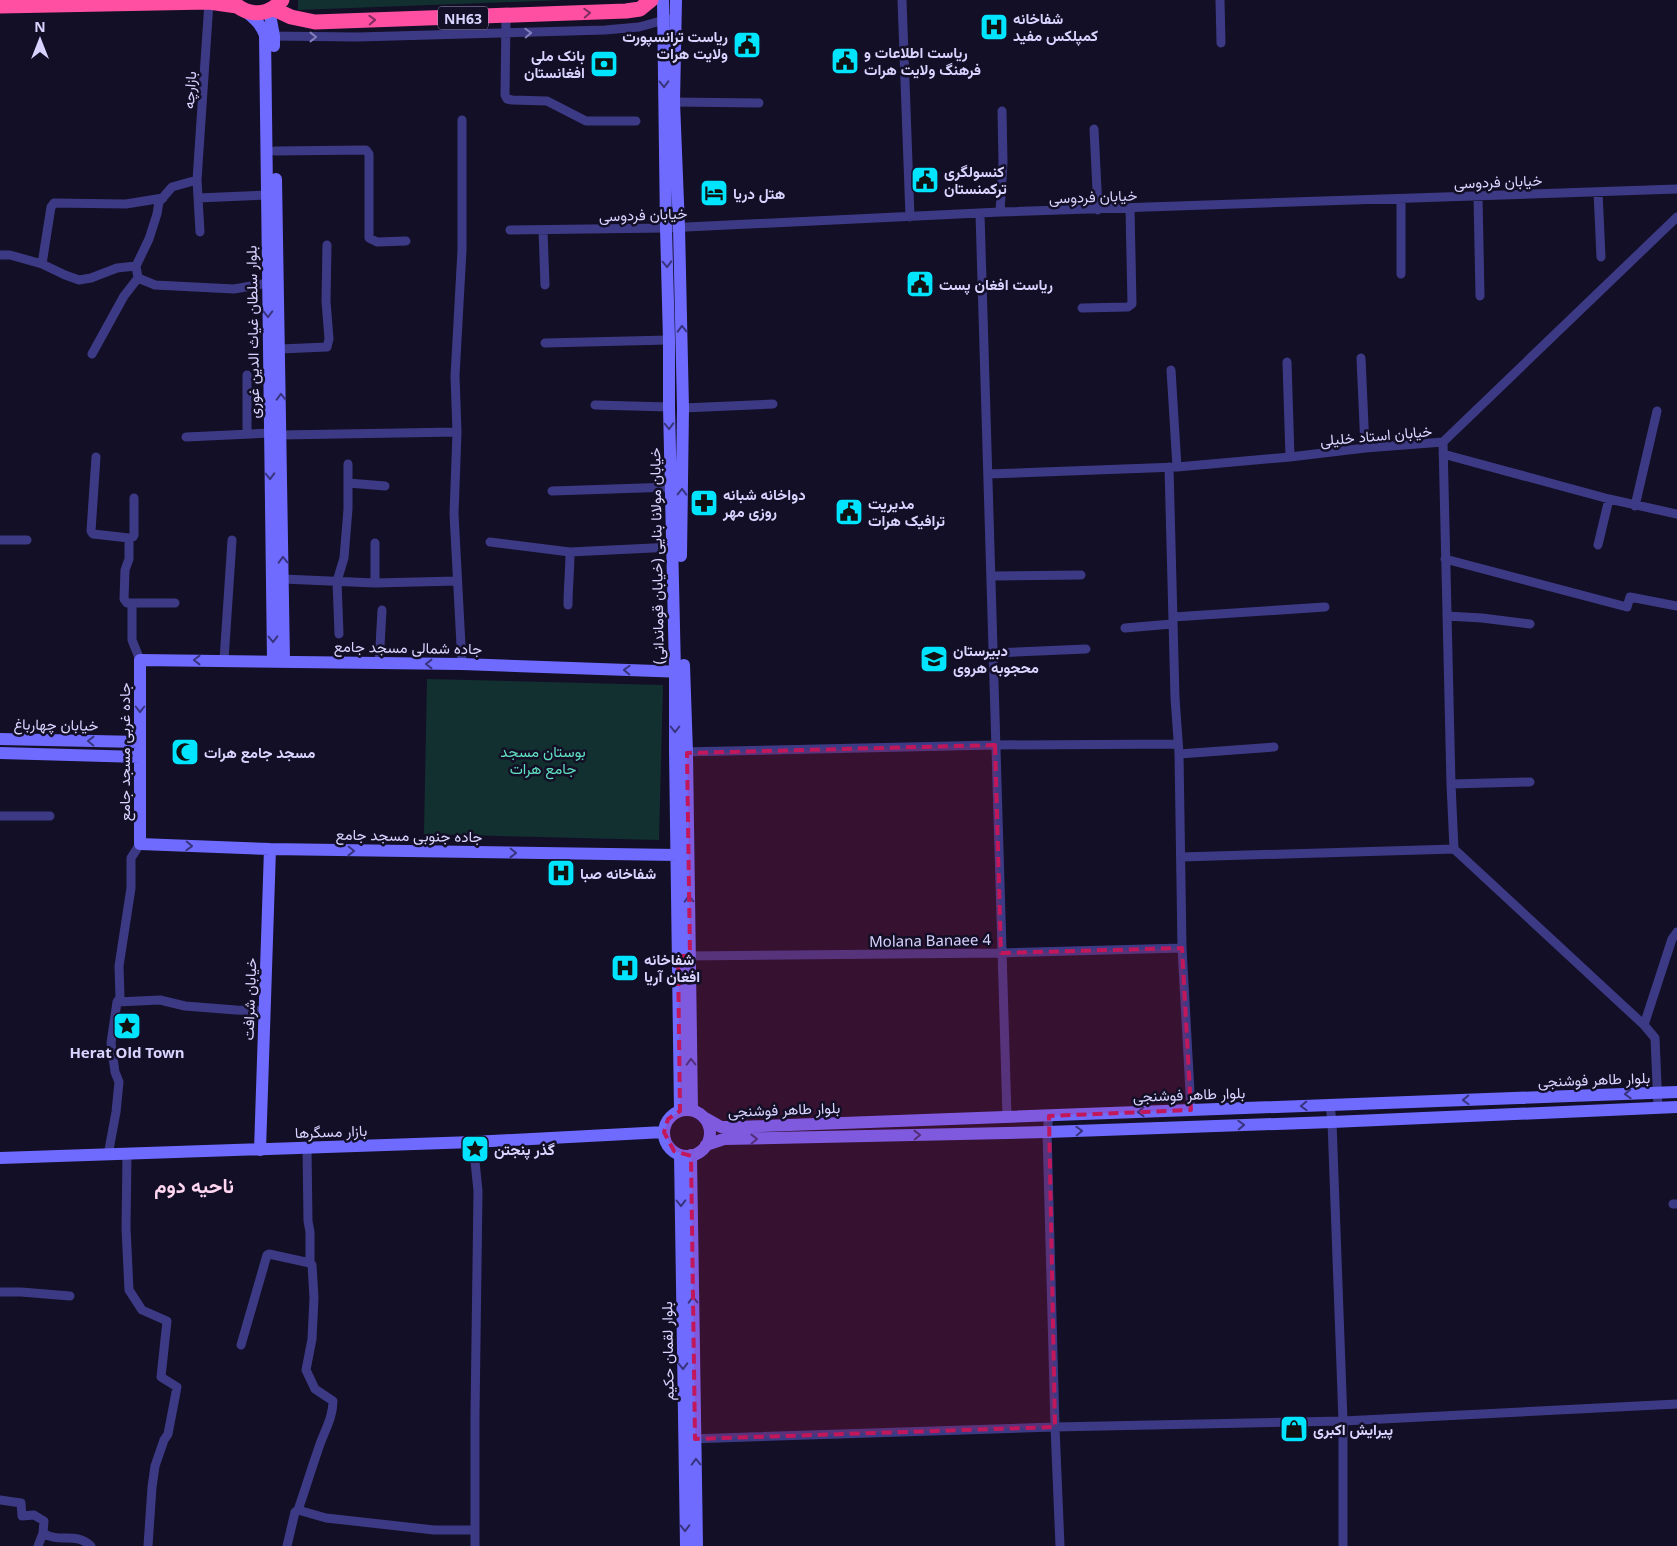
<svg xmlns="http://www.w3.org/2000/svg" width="1677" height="1546" viewBox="0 0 1677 1546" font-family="'Noto Sans',Vazirmatn,sans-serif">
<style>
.park{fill:#12302f}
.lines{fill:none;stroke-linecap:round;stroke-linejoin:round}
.street{stroke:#3d3a85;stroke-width:9}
.secondary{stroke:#6f6bff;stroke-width:12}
.highway{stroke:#ff4fa3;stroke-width:15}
.oneway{stroke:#7d2c5e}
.oneway2{stroke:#837fbc}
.oneway3{stroke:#38347d}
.marked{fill:#c2185b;fill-opacity:0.2;stroke:#c2185b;stroke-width:4;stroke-dasharray:10 6;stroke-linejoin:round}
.labels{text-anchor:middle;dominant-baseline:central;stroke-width:5;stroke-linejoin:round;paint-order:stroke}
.shield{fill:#130f26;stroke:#9e99be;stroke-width:1}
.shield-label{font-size:14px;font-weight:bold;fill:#d9d4ff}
.poi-label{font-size:15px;font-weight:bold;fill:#d9d4ff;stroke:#130f26;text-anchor:start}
.street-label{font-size:15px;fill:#d9d4ff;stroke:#130f26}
.park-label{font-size:15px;fill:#5fe0c0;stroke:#130f26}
.district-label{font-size:20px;font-weight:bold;fill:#ffd6f0;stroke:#130f26}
</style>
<rect width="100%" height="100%" fill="#130f26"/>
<path class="park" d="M298,0H565L298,10Z
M427,679L663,685L659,840L424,834Z"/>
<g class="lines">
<path class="street" d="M902,0L910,217
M1220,0L1221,43
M506,16L505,95L507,99L512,100L547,101L586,121H636
M270,36L358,37L605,30L639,27L668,19
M674,102L759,103
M1094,129L1098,210
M275,151L366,150L369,154V238L377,242L406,241
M1598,192L1601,257
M1478,196L1480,296
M198,198L267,195
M1401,199V274
M1000,212L1003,162L1002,111
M980,214L1007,1117
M510,230L666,228L1000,212L1677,189
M543,230L545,285
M200,232L197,180L209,2
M0,255H10L42,264L65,275L79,280L91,278L117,268L136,266L149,239L157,214L159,202L172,187L197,180
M42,264L51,207L54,203L126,204L163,198
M136,266L138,278L155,285L234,289L268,283
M1082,308L1128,307L1132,304L1130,208
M545,343L669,340
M280,349L327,347L329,339L326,301L327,245
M92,354L124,296L138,278
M1361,358L1365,448
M1287,362L1290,457
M1171,370L1177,467
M247,375V434
M595,405L669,407
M683,408L773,404
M281,435L457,432
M186,437L270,433
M1443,442L1451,784L1454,849L1644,1025L1655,1038L1658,1108
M1443,454L1609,499L1677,514
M96,457L91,531L93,534L129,538
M1169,467L1175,698L1179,754L1182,948L1191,1110
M988,474L1177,467L1290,457L1365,448L1443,442L1677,217
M348,483L385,486
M552,491L672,487
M134,498V535L133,537L129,538V559L125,570L124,599L127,603H175
M1635,506L1657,411
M0,540H27
M490,542L570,552L673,547
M375,543V583
M1598,545L1609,499
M1445,559L1627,607L1630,597L1677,606
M991,576L1081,575
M283,579L375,583L457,581
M132,603V640L140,660
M568,605C568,587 570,570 570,552
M1447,616L1482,618L1530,624
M1173,617L1325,607
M1125,628L1172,624
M339,634L337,581L344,558L348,509V464
M992,653L1086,649
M224,660L232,540
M379,664L382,610
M462,664L454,514L457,432L455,376L462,250V120
M681,752L995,745L1178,744
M1179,754L1274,747
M1451,784L1530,782
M0,816H50
M1181,857L1454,849
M686,956L1001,953L1182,948
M117,1002L160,1000L185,1006L236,1010L265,1011
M1644,1025L1672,939L1677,932
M1330,1105L1332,1122L1343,1421V1546
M1049,1116L1047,1132L1055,1427L1060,1546
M473,1142L478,1191L475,1415V1546
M127,1154L126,1228L129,1290L142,1310L167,1321L161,1377L177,1387L168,1434L164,1440L155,1466L152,1487L148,1546
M108,1155L116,1112L119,1082L115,1072L111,1043L117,1002L120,998L119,966L131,888V858L140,844
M1673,1204H1677
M0,1292H21L70,1296
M241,1345L267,1255L269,1254L310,1263
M689,1439L1055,1427L1343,1421L1677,1404
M0,1500L21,1503L22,1516L34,1515L44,1521L43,1533L38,1546
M298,1510L326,1518L434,1530H475
M43,1533C60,1544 74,1531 91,1546
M287,1546L295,1512L298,1510C305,1490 311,1470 318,1450C323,1433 333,1419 333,1401L315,1389L306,1370L312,1339L314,1298L312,1265L310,1263V1232L308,1221L307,1148"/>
<path class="secondary" d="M663,0L666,228L669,340V407L675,671V751L680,1111
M676,0L674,102L679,227L683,408L681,556
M269,10L274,36V46
M245,11C254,18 261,24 265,35L273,661
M276,179L284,661
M684,665L687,753L692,1110
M0,739L140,742
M0,753L140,757
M677,855L270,849L140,844V660L462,664L684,672
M664 1133a23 23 0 1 1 46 0a23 23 0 1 1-46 0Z
M705,1118L721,1127H737L1677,1092
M706,1145L724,1139L1047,1132L1332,1122L1677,1107
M260,1150L270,849
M680,1155L686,1546
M691,1155L697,1546
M0,1158L473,1142L664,1132"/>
<path class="highway" d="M231,0C246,17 268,17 282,0
M0,6L209,2L237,6
M274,9L291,17L315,22L626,11L640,9L651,0"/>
</g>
<defs><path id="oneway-chevron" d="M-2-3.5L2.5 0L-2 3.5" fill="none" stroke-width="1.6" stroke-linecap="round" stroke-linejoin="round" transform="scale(1.25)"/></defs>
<g class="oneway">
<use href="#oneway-chevron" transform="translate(587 13) rotate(-3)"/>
<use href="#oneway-chevron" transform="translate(372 20) rotate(-2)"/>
</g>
<g class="oneway2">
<use href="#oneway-chevron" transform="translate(528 33) rotate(-2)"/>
<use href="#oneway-chevron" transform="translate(313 37)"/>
</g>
<g class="oneway3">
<use href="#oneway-chevron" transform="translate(664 84) rotate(89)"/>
<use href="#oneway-chevron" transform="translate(667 264) rotate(88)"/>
<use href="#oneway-chevron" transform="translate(268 314) rotate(89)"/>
<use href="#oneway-chevron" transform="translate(682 329) rotate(-91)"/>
<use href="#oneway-chevron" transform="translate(281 397) rotate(-91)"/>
<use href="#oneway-chevron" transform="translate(669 426) rotate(88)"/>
<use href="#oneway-chevron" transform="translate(270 476) rotate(89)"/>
<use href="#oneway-chevron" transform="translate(682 492) rotate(-89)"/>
<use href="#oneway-chevron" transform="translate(283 560) rotate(-91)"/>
<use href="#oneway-chevron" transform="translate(273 639) rotate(89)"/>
<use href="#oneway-chevron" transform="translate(197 660) rotate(-180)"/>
<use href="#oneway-chevron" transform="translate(429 664) rotate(-180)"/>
<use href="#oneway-chevron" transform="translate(627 670) rotate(-178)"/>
<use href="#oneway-chevron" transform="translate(140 709) rotate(90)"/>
<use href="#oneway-chevron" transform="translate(675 729) rotate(90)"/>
<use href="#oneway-chevron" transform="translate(91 741) rotate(-179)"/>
<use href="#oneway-chevron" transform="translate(189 846) rotate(2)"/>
<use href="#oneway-chevron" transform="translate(351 851) rotate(1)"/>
<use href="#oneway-chevron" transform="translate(513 853) rotate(1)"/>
<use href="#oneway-chevron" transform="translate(689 899) rotate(-91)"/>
<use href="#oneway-chevron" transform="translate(691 1062) rotate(-91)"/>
<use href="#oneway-chevron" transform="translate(1628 1094) rotate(178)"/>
<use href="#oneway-chevron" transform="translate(1466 1100) rotate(178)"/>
<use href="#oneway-chevron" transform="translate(1304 1106) rotate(178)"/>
<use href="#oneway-chevron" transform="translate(1141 1112) rotate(178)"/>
<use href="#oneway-chevron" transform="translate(1241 1125) rotate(-2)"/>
<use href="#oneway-chevron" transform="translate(1079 1131) rotate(-2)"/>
<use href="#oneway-chevron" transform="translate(917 1135) rotate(-1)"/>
<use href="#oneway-chevron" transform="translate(754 1139) rotate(-1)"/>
<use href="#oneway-chevron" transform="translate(681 1203) rotate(89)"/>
<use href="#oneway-chevron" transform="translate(693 1300) rotate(-91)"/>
<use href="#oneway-chevron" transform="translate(683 1366) rotate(89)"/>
<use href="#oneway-chevron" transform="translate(696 1462) rotate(-91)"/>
<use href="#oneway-chevron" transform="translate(685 1528) rotate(89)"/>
</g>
<path class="marked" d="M995,745L1001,953L1182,948L1191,1110L1049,1116L1055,1427L695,1439L691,1156L674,1151L664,1132L668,1119L680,1111L678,956H690L687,753Z"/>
<defs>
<symbol id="hospital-square" viewBox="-11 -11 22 22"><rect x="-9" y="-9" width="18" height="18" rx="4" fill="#00e5ff" stroke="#130f26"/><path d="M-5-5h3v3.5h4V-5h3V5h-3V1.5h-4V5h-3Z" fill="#111"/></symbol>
<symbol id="civic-square" viewBox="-11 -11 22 22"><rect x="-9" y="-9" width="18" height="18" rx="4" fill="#00e5ff" stroke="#130f26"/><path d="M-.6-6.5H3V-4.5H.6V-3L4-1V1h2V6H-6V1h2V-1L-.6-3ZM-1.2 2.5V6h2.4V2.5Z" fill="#111"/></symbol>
<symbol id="bank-square" viewBox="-11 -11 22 22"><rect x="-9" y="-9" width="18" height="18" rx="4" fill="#00e5ff" stroke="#130f26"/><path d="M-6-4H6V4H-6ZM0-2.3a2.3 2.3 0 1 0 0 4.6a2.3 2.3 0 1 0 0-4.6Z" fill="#111"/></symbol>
<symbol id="hotel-square" viewBox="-11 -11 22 22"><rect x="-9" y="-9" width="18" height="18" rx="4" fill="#00e5ff" stroke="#130f26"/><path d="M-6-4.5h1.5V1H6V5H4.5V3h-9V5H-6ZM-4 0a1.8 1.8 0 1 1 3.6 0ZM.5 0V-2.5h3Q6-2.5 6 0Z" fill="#111"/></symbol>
<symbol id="pharmacy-square" viewBox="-11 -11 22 22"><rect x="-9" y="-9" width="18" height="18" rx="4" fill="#00e5ff" stroke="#130f26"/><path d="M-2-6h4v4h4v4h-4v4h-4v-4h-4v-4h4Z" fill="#111"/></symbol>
<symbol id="school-square" viewBox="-11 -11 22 22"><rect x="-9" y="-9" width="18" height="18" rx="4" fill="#00e5ff" stroke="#130f26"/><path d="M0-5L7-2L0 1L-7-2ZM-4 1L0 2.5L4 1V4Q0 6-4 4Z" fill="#111"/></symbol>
<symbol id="mosque-square" viewBox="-11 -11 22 22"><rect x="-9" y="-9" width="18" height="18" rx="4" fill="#00e5ff" stroke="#130f26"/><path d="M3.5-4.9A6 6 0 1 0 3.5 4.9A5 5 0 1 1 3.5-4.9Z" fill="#111"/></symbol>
<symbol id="sight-square" viewBox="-11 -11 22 22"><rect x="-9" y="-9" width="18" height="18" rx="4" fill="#00e5ff" stroke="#130f26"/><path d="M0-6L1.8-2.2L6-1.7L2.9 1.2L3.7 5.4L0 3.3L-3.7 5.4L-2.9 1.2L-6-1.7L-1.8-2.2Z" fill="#111"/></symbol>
<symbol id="shop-square" viewBox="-11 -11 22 22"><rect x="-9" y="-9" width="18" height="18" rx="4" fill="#00e5ff" stroke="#130f26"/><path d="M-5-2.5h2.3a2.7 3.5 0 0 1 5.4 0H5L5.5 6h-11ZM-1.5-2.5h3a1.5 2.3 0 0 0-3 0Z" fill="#111"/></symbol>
</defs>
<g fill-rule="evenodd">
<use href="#hospital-square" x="978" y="11" width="32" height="32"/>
<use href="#civic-square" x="731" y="29" width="32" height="32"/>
<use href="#civic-square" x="829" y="45" width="32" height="32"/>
<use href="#bank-square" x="588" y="48" width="32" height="32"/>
<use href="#civic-square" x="909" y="164" width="32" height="32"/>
<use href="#hotel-square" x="698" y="177" width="32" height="32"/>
<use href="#civic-square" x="904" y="268" width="32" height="32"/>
<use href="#pharmacy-square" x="688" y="487" width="32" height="32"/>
<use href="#civic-square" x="833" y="496" width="32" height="32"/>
<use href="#school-square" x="918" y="643" width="32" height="32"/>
<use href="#mosque-square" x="169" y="736" width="32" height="32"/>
<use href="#hospital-square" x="545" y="857" width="32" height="32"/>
<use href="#hospital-square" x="609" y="952" width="32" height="32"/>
<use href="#sight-square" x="111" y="1010" width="32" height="32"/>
<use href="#sight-square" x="459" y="1133" width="32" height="32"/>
<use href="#shop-square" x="1278" y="1413" width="32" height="32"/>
</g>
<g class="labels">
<rect class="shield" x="438" y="6.5" width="50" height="23" rx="4"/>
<g class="shield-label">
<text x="463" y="18">NH63</text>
</g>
<g class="poi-label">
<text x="1013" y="18">شفاخانه<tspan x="1013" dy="17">کمپلکس مفید</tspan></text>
<text x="728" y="36" text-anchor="end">ریاست ترانسپورت<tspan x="728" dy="17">ولایت هرات</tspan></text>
<text x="864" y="52">ریاست اطلاعات و<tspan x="864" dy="17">فرهنگ ولایت هرات</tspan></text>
<text x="585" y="55" text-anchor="end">بانک ملی<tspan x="585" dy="17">افغانستان</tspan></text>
<text x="944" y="171">کنسولگری<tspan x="944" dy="17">ترکمنستان</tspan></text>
<text x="733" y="193">هتل دریا</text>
<text x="939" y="284">ریاست افغان پست</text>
<text x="723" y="494">دواخانه شبانه<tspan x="723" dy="17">روزی مهر</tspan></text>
<text x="868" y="503">مدیریت<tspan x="868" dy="17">ترافیک هرات</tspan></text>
<text x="953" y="650">دبیرستان<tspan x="953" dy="17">محجوبه هروی</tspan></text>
<text x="204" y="752">مسجد جامع هرات</text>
<text x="580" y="873">شفاخانه صبا</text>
<text x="644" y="959">شفاخانه<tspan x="644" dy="17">افغان آریا</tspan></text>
<text x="127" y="1052" text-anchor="middle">Herat Old Town</text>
<text x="494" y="1149">گذر پنجتن</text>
<text x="1313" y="1429">پیرایش اکبری</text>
</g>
<g class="street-label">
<text transform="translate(189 90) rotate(-86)">بازارچه</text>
<text transform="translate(1498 181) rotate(-2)">خیابان فردوسی</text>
<text transform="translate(1093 196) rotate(-2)">خیابان فردوسی</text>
<text transform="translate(643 214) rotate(-2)">خیابان فردوسی</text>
<text transform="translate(252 332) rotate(-91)">بلوار سلطان غیاث الدین غوری</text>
<text transform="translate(1376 435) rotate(-5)">خیابان استاد خلیلی</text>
<text transform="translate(656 556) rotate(-91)">خیابان مولانا بنایی (خیابان قوماندانی)</text>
<text transform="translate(408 647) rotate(1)">جاده شمالی مسجد جامع</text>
<text transform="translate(56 724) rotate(1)">خیابان چهارباغ</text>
<text transform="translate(124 752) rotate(-90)">جاده غربی مسجد جامع</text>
<text transform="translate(409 835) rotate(1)">جاده جنوبی مسجد جامع</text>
<text transform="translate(930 940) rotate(-1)">Molana Banaee 4</text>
<text transform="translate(249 999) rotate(-88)">خیابان شرافت</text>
<text transform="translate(1594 1079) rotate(-2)">بلوار طاهر فوشنجی</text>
<text transform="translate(1189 1094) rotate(-2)">بلوار طاهر فوشنجی</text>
<text transform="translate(784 1109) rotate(-2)">بلوار طاهر فوشنجی</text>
<text transform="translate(331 1131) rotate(-2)">بازار مسگرها</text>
<text transform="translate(667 1351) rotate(-91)">بلوار لقمان حکیم</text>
</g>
<g class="park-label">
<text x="543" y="751">بوستان مسجد<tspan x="543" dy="17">جامع هرات</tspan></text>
</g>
<g class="district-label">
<text x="194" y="1185">ناحیه دوم</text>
</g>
</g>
<g transform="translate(40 40)" stroke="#130f26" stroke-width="4" paint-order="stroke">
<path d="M0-4L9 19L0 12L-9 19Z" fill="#d9d4ff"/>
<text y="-8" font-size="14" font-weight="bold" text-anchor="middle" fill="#d9d4ff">N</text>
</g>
</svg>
